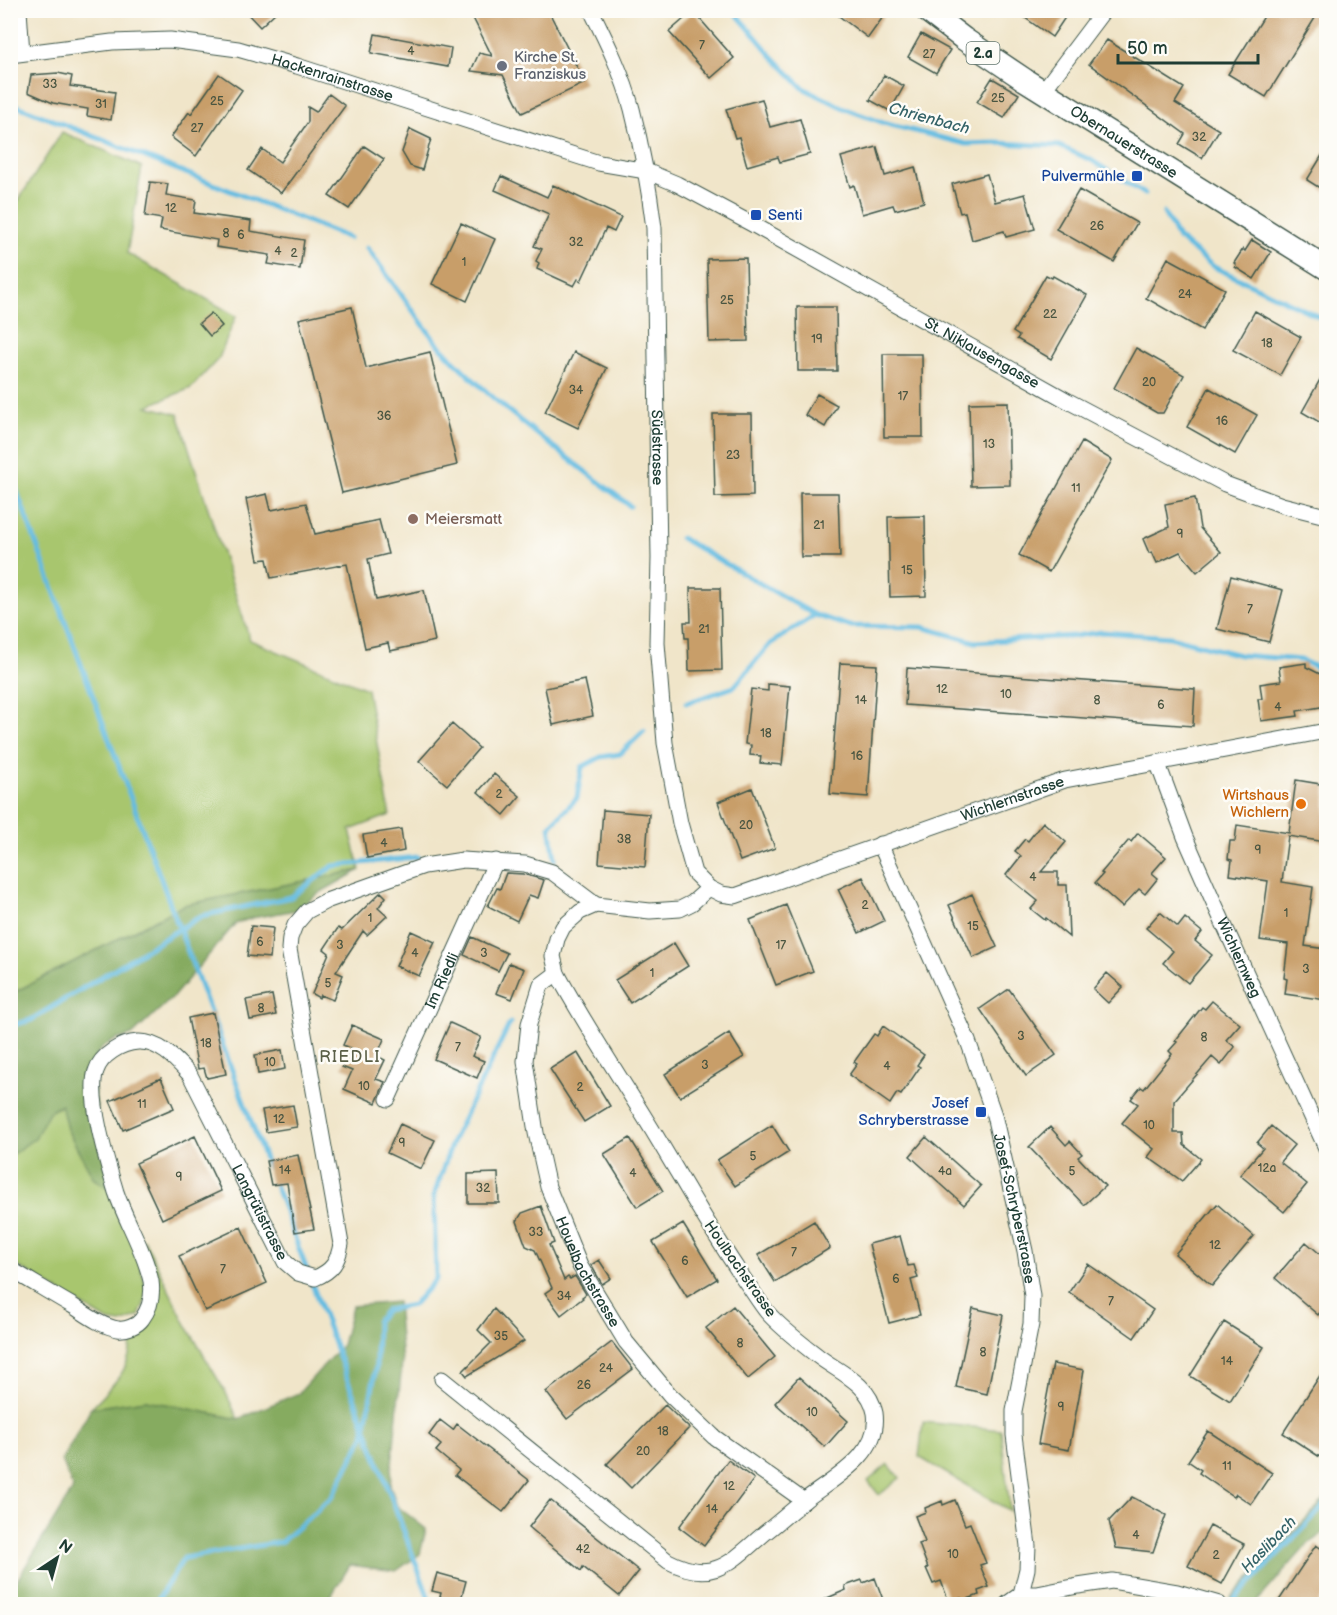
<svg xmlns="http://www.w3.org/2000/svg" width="1337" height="1615" viewBox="0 0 1337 1615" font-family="'Balsamiq Sans',sans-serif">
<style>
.green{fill:#a8c66e;stroke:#648251;stroke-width:1.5}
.forest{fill:#86ab61;stroke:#52744a;stroke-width:1.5}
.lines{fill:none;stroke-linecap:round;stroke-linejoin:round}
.stream{stroke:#64bce1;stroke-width:5}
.building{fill:#c89e69}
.street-casing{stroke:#3e564a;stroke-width:17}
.primary-casing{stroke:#3e564a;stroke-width:25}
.street{stroke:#fff;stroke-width:15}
.primary{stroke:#fff;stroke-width:22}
.worship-dot{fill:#6b7280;stroke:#fdfcf7;stroke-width:2}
.transit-dot{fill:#1a4fb4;stroke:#fdfcf7;stroke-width:2}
.education-dot{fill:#8d6e63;stroke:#fdfcf7;stroke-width:2}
.food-dot{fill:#e8710a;stroke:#fdfcf7;stroke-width:2}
.labels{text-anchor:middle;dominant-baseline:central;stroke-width:5;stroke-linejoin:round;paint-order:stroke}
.number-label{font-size:12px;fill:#495541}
.shield{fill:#fdfcf7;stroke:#62766e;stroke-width:1.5}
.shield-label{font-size:14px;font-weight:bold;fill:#1f3d34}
.worship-label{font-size:15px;fill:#5b616d;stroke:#fdfcf7;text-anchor:start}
.street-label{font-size:15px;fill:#1f3d34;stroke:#fdfcf7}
.transit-label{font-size:15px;fill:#164399;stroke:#fdfcf7;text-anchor:end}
.education-label{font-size:15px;fill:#785e54;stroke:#fdfcf7;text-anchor:start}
.food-label{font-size:15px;fill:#c56008;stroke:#fdfcf7;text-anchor:end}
.water-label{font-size:16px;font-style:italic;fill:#346368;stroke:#fdfcf7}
.neighbourhood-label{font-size:16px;letter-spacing:1.5px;fill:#5a5f47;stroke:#fdfcf7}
</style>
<rect width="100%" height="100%" fill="#fdfcf7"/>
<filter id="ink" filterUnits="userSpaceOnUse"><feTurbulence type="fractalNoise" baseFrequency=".0167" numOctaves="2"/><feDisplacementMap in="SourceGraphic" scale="12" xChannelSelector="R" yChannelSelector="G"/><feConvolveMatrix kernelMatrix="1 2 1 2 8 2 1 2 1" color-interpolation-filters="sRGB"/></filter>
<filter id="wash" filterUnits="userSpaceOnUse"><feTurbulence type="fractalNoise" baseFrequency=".008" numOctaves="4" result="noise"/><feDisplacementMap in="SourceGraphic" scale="24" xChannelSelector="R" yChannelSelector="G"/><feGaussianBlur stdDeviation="1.35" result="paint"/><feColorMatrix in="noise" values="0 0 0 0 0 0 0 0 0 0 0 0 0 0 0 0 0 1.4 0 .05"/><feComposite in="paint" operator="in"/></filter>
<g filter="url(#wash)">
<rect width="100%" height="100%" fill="#f0e5c9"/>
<path class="green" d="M62,132L142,167L127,253L236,316L219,358L191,388L147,406L178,414L250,640L367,689L390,815L350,830L360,870L184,905L11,994V212Z
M62,1105L67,1129L81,1155L110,1189L133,1242L148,1293L139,1316L121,1323L108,1321L11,1262L10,1155L21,1149L49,1112Z
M144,1239L185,1323L226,1393L238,1419L146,1400L91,1408C115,1382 133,1370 131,1332L150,1317Z
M923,1422L1001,1430L1010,1511L919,1457Z
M888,1464L900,1478L879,1495L868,1481Z"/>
<path class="forest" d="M360,870L321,892L296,910L252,918L235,924L173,997L132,1035L115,1040L103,1047L97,1054L91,1069L110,1189L94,1179L67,1129L61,1105L49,1112L35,1138L11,1155V994L184,905Z
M397,1302L402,1363L390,1485L397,1506L426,1529L420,1554L396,1571L350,1565L326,1604H11V1590L73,1489L62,1460L91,1408L146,1400L238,1419L299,1393L342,1345L352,1306Z
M1326,1498V1531L1308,1544L1255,1604H1248L1231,1598Z"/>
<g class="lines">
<path class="stream" d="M733,10L773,57L803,88L848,110L887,124L966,144L997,143L1059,146L1091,160L1145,194
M10,103L349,238
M1164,213L1178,238L1214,267L1326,320
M367,248L436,342C493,405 564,454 630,506
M10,473L268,1167
M681,538L815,615L849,626L922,627L975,642L1075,636L1102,632L1170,637L1240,655L1301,660L1326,672
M686,703L734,687L770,644L815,615
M555,859L550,826L577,798L582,767L601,757L620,754L644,731
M10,1026L31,1020L201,916L291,897L333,866L418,857
M273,1179L431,1604
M155,1604L184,1558L281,1542L332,1497L364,1436L376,1367L377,1321L386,1310L413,1305L436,1279L434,1196L452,1142L510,1023
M1230,1604L1326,1504"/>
</g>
<g id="blocks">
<path class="building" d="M244,10H278L260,27Z
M469,10H548L585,83L522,113L503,75L471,71L479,53L492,56Z
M831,10H888L868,38Z
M1014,10H1070L1052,37Z
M1268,10H1320L1266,97L1228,74Z
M693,11L734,58L711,78L669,32Z
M375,34L451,48L448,67L371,53Z
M921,34L950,50L936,73L908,57Z
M1107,40L1184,88L1175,103L1219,130L1202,158L1179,144L1185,134L1089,64Z
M58,73L72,76L70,86L115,92L111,120L87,116L88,109L53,103L28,92L31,75Z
M219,74L242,90L196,156L171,137L189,112L191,114Z
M884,75L904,86L890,111L870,100Z
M992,78L1019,94L1004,118L977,102Z
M329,94L345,106L281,193L248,170L262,149L280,162L308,122V107L316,112Z
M762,99L770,127L800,119L810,154L780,162L778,157L747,166L739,137L735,138L726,109Z
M410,129L431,139L422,170L410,166L402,152Z
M364,146L384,159L349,209L329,196Z
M877,147L885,176L915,167L924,202L895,210L893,205L862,214L854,185L850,187L841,157Z
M1326,149V192L1307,180Z
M987,174L995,202L1025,194L1035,229L1006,237L1004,231L972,240L965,212L960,213L952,184Z
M501,176L547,197L553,185L621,217L614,232L606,228L581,281L578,279L574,286L537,269L539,263L536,261L542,249L534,246L549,214L495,190Z
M150,182L168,184L166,195L196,200L194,213L251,221L250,231L304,240L300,269L268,264L270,255L216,247L217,240L160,230L162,219L145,216Z
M1079,190L1137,223L1114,262L1056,229Z
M461,223L495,239L467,301L432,284Z
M1252,240L1271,252L1254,279L1235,267L1236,265L1234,263L1243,249L1245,251Z
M746,258L748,341L709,342L707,259Z
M1168,258L1225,289L1202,330L1146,298Z
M1046,275L1052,278L1053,276L1087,295L1051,359L1017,339L1019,336L1013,332Z
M352,307L366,368L430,352L457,465L342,493L299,319Z
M797,307H836L837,371H798Z
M1255,311L1301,337L1280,375L1233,350Z
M211,313L222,326L210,336L199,323Z
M1136,348L1184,375L1163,413H1157L1114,388Z
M574,352L607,368L578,428L545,412Z
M883,354H922L923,437H884Z
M1326,369V426L1302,412Z
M1209,388L1257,415L1235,454L1187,427Z
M817,394L837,405L825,427L805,415Z
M1008,402L1010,485L971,486L969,403Z
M713,414H752L753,496L715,497Z
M1082,442L1112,460L1049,572L1019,555Z
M800,493H838L840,557H801Z
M267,494L271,510L306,503L315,534L379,520L388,554L368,559L376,600L424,590L435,641L390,651L388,643L365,648L347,564L271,578L267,559L258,560L246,499Z
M1195,498L1200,528L1221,552L1197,572L1180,552L1157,563L1152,552L1149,553L1143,539L1169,527L1165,504Z
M925,516L926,596L890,597L888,517Z
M1231,576L1283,590L1269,642L1217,629Z
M690,588H720L722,670L689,671L688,638H685L684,622H691Z
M840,663L877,665L868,797L830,794Z
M1306,663V667L1326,677V706L1297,711L1298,716L1261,721L1258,699H1262L1260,684L1281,681L1279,667Z
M907,668L1195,689L1193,726L905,705Z
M585,680L593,716L553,725L545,688Z
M768,684L790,686L782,765L760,763L761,756L750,755L751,745L745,744L751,689L768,691Z
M452,724L479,748L447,785L419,761Z
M494,774L520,796L504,815L478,792Z
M1296,780L1326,785V842L1288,836L1282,882L1313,887L1305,946L1326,949V1000L1285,994L1287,979L1284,978L1288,944L1260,940L1268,881L1230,875L1232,860L1228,859L1230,841H1235L1237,825L1289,833Z
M752,788L775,848L740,861L718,802Z
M603,810L649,814L645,867L599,863Z
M1043,822L1066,842L1041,872H1058V885H1067L1069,937L1046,918L1045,920L1031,909L1038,901L1006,875L1021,856L1015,851L1025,839L1028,841Z
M401,829L404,851L367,858L363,835Z
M1138,833L1166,857L1152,873L1158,878L1145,894L1139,889L1122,907L1095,883L1103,874L1101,873L1129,840L1131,842Z
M506,873L523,874L544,880L538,898L529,895L517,921L488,906L497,888L500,889Z
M863,877L884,921L859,933L838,889Z
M381,892L386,897L378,908L387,916L367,935L363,931L336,972L343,975L333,1000L320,995L319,998L312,994L329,953L324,949L338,928L342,930Z
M972,894L997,947L973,958L949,905Z
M786,905L813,971L776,985L750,920Z
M1160,912L1178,927L1185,918L1202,932L1195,941L1212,955L1188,983L1163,963L1173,951L1146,928Z
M251,926L273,928L270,958L247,956Z
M411,931L435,942L419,976L396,966Z
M472,937L507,953L498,971L464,955Z
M674,943L688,966L630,1003L615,980Z
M509,963L524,969L512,999L496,993Z
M1107,973L1123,987L1108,1003L1093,989Z
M1009,989L1056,1055L1026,1076L980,1009Z
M272,995L276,1015L250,1020L246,1000Z
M1212,1001L1240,1024L1226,1040L1235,1047L1221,1065L1212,1057L1174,1101V1133H1183L1184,1145L1201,1159L1182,1181L1148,1157L1154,1149L1122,1123L1138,1104L1131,1099L1141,1087L1144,1089L1172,1054L1169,1051L1177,1042L1175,1041L1202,1007L1205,1009Z
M213,1013L226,1074L207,1078L204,1068L198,1069L188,1018Z
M450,1023L481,1037L472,1056L484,1061L477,1078L434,1059Z
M352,1025L384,1039L377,1056L385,1060L376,1079L385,1082L376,1103L344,1089L352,1071L342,1067L351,1048L343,1045Z
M883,1026L924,1055L917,1065L920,1067L901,1095L897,1093L890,1104L849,1075L857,1064L854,1062L874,1034L877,1036Z
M729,1033L744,1057L680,1097L665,1074Z
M282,1050L285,1069L258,1074L255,1055Z
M577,1052L610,1106L584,1122L550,1069Z
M161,1078L174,1108L123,1130L110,1101Z
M293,1105L297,1127L266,1132L262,1110Z
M400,1124L435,1140L421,1169L387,1153Z
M772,1125L789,1152L735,1186L717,1160Z
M1271,1126L1294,1145L1280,1162L1307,1184L1284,1212L1240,1175L1263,1148L1257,1143Z
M1050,1127L1066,1145L1070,1141L1082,1154L1078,1157L1105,1186L1084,1205L1029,1147Z
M195,1136L221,1191L162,1219L136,1163Z
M926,1137L981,1186L964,1205L910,1156Z
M630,1138L663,1191L637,1207L604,1154Z
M298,1155L314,1229L295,1232L287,1183L271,1185L266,1161Z
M498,1173L499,1203H468V1174Z
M1217,1204L1254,1236L1212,1286L1175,1254Z
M541,1206L554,1243L549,1245L564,1280L568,1277L570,1279L575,1276L586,1294L582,1297L583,1298L561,1315L545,1293L552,1288L535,1250L526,1246L517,1221L522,1213Z
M814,1221L830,1248L775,1282L758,1255Z
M683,1224L717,1279L687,1297L653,1242Z
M241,1227L267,1283L205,1311L179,1256Z
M900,1236L908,1266L914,1265L918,1278L911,1280L920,1315L889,1323L869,1244Z
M1306,1242L1326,1259V1305L1318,1315L1275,1278Z
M599,1260L611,1278L602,1284L591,1265Z
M1088,1264L1153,1310L1134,1338L1069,1292Z
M733,1306L775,1357L748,1379L706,1328Z
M973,1308L1003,1315L987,1394L956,1387Z
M494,1309L524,1341L467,1376L463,1371L491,1343L478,1330Z
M1224,1322L1264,1347L1230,1401L1190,1376Z
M612,1342L633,1369L567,1419L546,1392Z
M1053,1364L1084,1370L1069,1450L1038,1444Z
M1326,1366V1461L1283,1433Z
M799,1377L848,1421L825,1447L775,1403Z
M665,1405L689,1428L631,1488L607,1464Z
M440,1420L453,1430L457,1424L529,1480L503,1512L455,1475L459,1470L436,1451L441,1445L429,1435Z
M1208,1431L1272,1473L1251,1504L1236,1494L1234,1497L1199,1473L1201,1470L1188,1461Z
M728,1460L754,1479L704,1546L679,1527Z
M1132,1497L1166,1515L1153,1552L1116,1548L1109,1521Z
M550,1500L639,1571L619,1596L583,1567L581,1571L529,1527Z
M955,1500L965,1525L970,1523L986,1563L980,1565L989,1587L978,1591L979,1595L962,1601L961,1598L949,1602L941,1581L933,1584L926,1568H928L919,1544L925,1542L915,1516L926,1512L925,1508L942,1501L943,1505Z
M1210,1526L1244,1544L1222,1584L1188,1566Z
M1316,1545L1326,1552V1592L1318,1605H1276Z
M437,1573L466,1581L460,1603L440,1597L441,1593L432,1591Z
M875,1578L885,1605H811L846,1590L845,1586L862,1580L863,1583Z"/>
</g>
</g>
<g filter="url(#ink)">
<use href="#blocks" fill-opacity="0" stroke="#3e564a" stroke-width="1.5"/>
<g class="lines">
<defs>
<g id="street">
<path d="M19,10L22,53"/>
<path id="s1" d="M591,10C607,42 623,75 632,109C642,148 649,188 654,228L659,558L657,643L665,743L680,823L694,873L709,888L721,894L735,896L1065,780L1326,731"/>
<path id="s2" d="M10,55L112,42L170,40L238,49L297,66L599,163L646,171L677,184L752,224L1068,401L1225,484L1282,505L1326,516"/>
<path d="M1043,91L1104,10"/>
<path id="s3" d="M1158,764L1185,837L1215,905L1326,1148"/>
<path id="s4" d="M880,844L968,1041L994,1115L1025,1251L1032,1296L1031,1324L1014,1411V1435L1028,1546L1027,1569L1021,1594"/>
<path id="s5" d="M557,973L541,985L529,1024L525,1061L536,1133L548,1187L580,1266L626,1342L670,1395L714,1437L804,1501"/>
<path id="s6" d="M388,1099L496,861"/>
<path id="s7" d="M10,1269C31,1281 52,1294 73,1306C87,1315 101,1326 118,1329C126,1330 137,1326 142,1319C151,1307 153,1295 151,1281C144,1249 126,1222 116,1192C108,1166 87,1096 96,1071C101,1055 121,1043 138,1042C160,1041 177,1061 190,1075L285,1262L298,1273L315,1278C332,1271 338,1262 341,1244L289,949L290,938L295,925L307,911L326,901L424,866L463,860L525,864L552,872L596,905"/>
<path d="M442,1379L668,1561C714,1585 732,1561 766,1532C779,1522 792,1510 805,1500C832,1479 881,1455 875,1413C870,1384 839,1372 819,1357C801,1343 782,1329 767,1312C759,1302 752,1290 744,1279C712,1233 685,1184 656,1136C623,1081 587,1029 557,973L553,956L557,939L563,927L580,912L596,905L650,911L680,909L692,903L709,888"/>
<path d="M1007,1604L1021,1594H1037L1078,1586L1112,1581L1177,1592L1219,1604"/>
</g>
<g id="primary">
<path id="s8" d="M926,10L964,39L1025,80L1326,268"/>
</g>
</defs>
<use href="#street" class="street-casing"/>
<use href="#primary" class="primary-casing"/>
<use href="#street" class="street"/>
<use href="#primary" class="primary"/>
</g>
</g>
<circle class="worship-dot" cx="502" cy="66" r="6"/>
<g class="transit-dot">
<rect x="1131" y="170" width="12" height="12" rx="3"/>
<rect x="750" y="209" width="12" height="12" rx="3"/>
<rect x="975" y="1106" width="12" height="12" rx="3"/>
</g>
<circle class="education-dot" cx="413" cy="519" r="6"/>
<circle class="food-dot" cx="1301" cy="804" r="6"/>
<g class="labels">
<g class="number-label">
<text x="702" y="45">7</text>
<text x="411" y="51">4</text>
<text x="929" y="54">27</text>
<text x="50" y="84">33</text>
<text x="998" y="98">25</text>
<text x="217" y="101">25</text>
<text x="101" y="104">31</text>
<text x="197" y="128">27</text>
<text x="1199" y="137">32</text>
<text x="171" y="208">12</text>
<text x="1097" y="226">26</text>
<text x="226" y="233">8</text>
<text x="241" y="235">6</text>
<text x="576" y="242">32</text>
<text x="278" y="251">4</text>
<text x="294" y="253">2</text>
<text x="464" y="262">1</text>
<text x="1185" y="294">24</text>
<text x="727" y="300">25</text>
<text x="1050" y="314">22</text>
<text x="817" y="339">19</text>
<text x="1267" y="343">18</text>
<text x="1149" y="382">20</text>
<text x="576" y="390">34</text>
<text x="903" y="396">17</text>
<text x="384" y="416">36</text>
<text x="1222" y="421">16</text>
<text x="989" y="444">13</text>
<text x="733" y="455">23</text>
<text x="1076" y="488">11</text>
<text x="819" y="525">21</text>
<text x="1180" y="534">9</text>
<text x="907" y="570">15</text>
<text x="1250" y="609">7</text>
<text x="704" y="629">21</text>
<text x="942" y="689">12</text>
<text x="1006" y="694">10</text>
<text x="861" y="700">14</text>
<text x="1097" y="700">8</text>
<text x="1161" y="705">6</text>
<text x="1278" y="707">4</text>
<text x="766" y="733">18</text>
<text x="857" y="756">16</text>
<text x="499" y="794">2</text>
<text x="746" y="825">20</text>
<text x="624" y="839">38</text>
<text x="384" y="843">4</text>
<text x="1258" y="850">9</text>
<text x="1033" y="877">4</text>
<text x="865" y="905">2</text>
<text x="1286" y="913">1</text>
<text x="370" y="918">1</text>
<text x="973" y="926">15</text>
<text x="260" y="942">6</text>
<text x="340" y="945">3</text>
<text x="781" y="945">17</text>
<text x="415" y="953">4</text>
<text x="484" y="953">3</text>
<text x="1306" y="969">3</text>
<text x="652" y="973">1</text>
<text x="328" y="983">5</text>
<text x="261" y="1008">8</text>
<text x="1021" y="1036">3</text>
<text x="1204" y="1037">8</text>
<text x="206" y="1043">18</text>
<text x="458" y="1047">7</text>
<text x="270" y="1062">10</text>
<text x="705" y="1065">3</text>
<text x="887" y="1066">4</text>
<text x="364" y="1086">10</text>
<text x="580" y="1087">2</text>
<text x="142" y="1104">11</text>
<text x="279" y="1119">12</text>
<text x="1149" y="1125">10</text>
<text x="402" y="1143">9</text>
<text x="753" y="1156">5</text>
<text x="1267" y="1168">12a</text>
<text x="285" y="1170">14</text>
<text x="945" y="1171">4a</text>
<text x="1072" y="1171">5</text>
<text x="633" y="1173">4</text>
<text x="179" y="1177">9</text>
<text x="483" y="1188">32</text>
<text x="536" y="1232">33</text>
<text x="1215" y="1245">12</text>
<text x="794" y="1252">7</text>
<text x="685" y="1261">6</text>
<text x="223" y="1269">7</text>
<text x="896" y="1279">6</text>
<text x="564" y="1296">34</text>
<text x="1111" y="1301">7</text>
<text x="501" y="1336">35</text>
<text x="740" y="1343">8</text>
<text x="983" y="1352">8</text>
<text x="1227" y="1361">14</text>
<text x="606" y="1368">24</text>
<text x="584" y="1385">26</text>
<text x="1061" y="1407">9</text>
<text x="812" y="1412">10</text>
<text x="663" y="1431">18</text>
<text x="643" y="1451">20</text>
<text x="1227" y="1466">11</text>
<text x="729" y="1486">12</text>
<text x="712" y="1509">14</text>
<text x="1136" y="1535">4</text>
<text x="583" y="1549">42</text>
<text x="953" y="1554">10</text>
<text x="1216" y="1555">2</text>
</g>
<rect class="shield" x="966.5" y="42" width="33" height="22" rx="4.5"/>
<g class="shield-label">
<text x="983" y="53">2.a</text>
</g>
<g class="worship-label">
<text x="514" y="57">Kirche St.<tspan x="514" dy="17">Franziskus</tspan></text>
</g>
<g class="street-label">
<text stroke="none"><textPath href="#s2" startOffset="328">Hackenrainstrasse</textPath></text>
<text stroke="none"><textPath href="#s8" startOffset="238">Obernauerstrasse</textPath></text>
<text stroke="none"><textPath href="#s2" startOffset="1038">St. Niklausengasse</textPath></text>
<text stroke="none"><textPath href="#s1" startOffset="448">Südstrasse</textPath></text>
<text stroke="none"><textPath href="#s1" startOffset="1220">Wichlernstrasse</textPath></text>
<text stroke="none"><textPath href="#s3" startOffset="210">Wichlernweg</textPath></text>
<text stroke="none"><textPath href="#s6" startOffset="130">Im Riedli</textPath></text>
<text stroke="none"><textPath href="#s4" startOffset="390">Josef-Schryberstrasse</textPath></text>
<text stroke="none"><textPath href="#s7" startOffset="682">Langrütistrasse</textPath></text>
<text transform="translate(740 1269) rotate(55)">Houlbachstrasse</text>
<text stroke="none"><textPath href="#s5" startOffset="320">Houelbachstrasse</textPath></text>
</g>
<g class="transit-label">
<text x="1125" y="176">Pulvermühle</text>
<text x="768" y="215" text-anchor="start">Senti</text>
<text x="969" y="1103">Josef<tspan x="969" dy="17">Schryberstrasse</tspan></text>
</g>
<g class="education-label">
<text x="425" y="519">Meiersmatt</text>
</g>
<g class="food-label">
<text x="1289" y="795">Wirtshaus<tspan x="1289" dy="17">Wichlern</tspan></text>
</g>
<g class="water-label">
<text transform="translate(929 119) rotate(15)">Chrienbach</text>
<text transform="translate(1269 1545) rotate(-46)">Haslibach</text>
</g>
<g class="neighbourhood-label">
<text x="350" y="1057">RIEDLI</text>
</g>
</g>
<rect width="1337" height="1615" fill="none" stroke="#fdfcf7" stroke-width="36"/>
<g transform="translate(57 1558) rotate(36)" stroke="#fdfcf7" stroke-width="4.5" paint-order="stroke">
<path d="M0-4.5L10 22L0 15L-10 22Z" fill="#1f3d34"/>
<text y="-9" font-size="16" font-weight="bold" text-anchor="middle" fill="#1f3d34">N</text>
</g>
<path d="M1118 54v9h140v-9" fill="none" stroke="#1f3d34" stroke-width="3"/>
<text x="1127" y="54" font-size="18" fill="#1f3d34" stroke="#fdfcf7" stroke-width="4.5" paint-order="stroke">50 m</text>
</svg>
